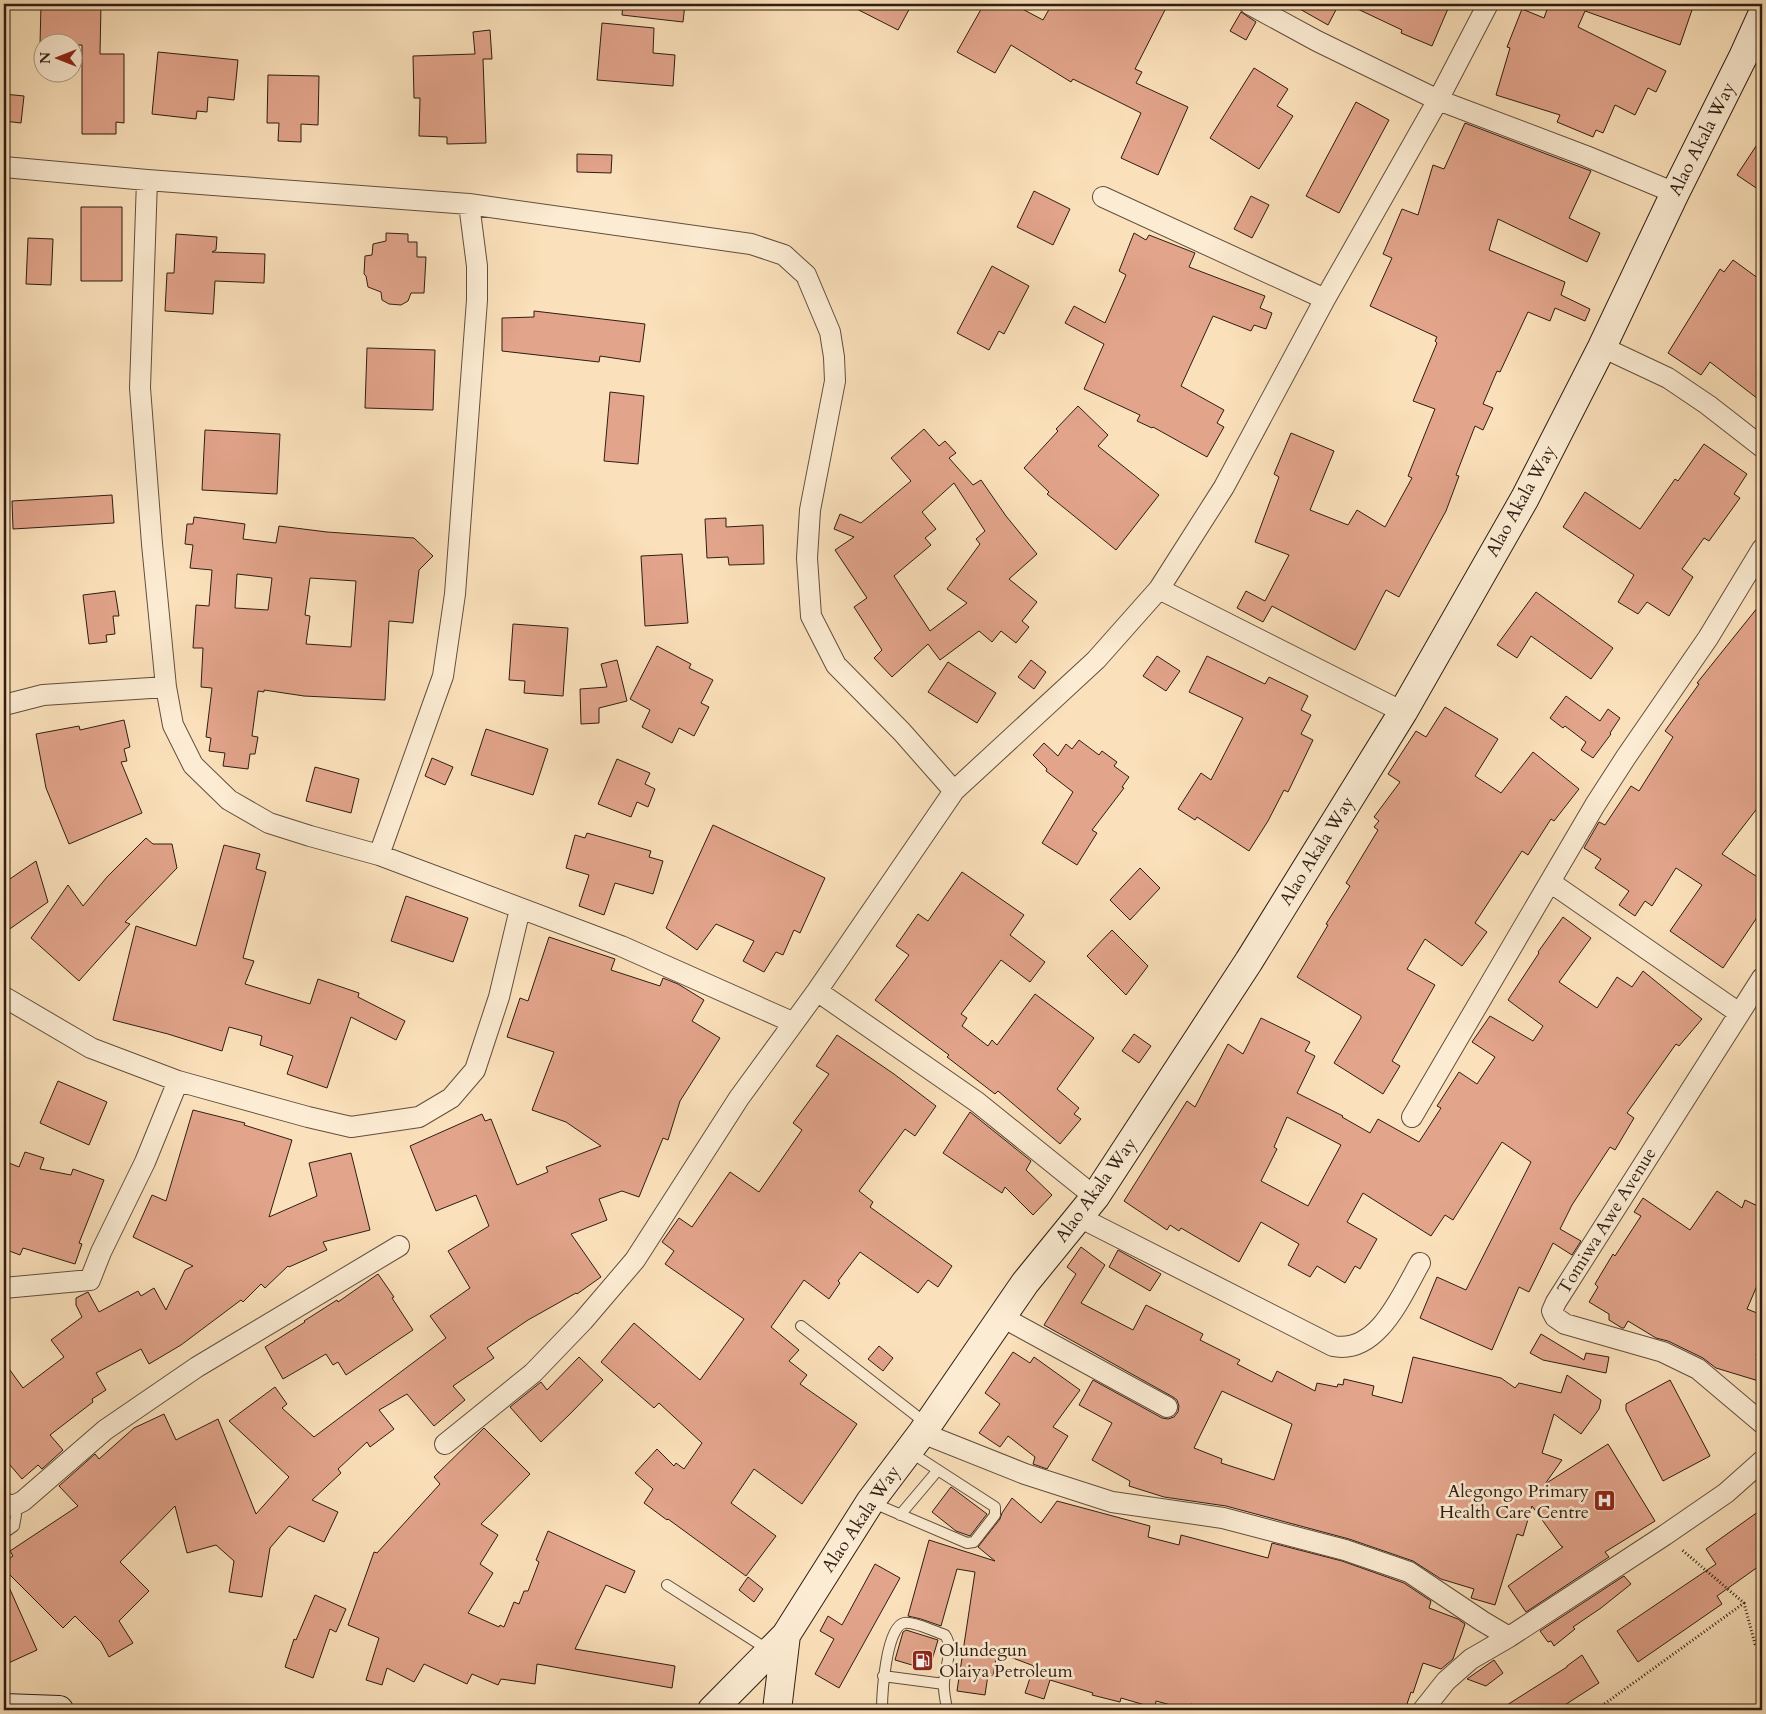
<svg xmlns="http://www.w3.org/2000/svg" width="1766" height="1714" viewBox="0 0 1766 1714" font-family="Cardo,serif">
<style>
.building{fill:#e2a48b;stroke:#2f1d13;fill-rule:evenodd}
.lines{fill:none;stroke-linecap:round;stroke-linejoin:round}
.lane-casing{stroke:#624e3d;stroke-width:12}
.street-casing{stroke:#624e3d;stroke-width:22}
.secondary-casing{stroke:#2f1d13;stroke-width:30}
.path{stroke:#2f1d13;stroke-width:3;stroke-dasharray:1 2.5;stroke-linecap:butt}
.lane{stroke:#fcecd3;stroke-width:10}
.street{stroke:#fcecd3;stroke-width:20}
.secondary{stroke:#fcecd3;stroke-width:28}
.labels{text-anchor:middle;dominant-baseline:central;stroke-width:5;stroke-linejoin:round;paint-order:stroke}
.street-label{font-size:18px;fill:#2f1d13;stroke:#fcecd3}
.poi-label{font-size:18px;fill:#2f1d13;stroke:#fcecd3;text-anchor:end}
</style>
<rect width="100%" height="100%" fill="#fbe1bb"/>
<filter id="stains"><feTurbulence type="fractalNoise" baseFrequency=".004" numOctaves="4"/><feColorMatrix values="0 0 0 0 .2 0 0 0 0 .09 0 0 0 0 .02 0 0 0 .5 -.17"/></filter>
<radialGradient id="worn" r=".72"><stop offset=".6" stop-color="#630" stop-opacity="0"/><stop offset="1" stop-color="#630" stop-opacity=".3"/></radialGradient>
<path class="building" d="M41,4H101L100,54H124V123L116,122V134H82V45H72V42H42V45H40Z
M623,4H685L683,22L622,15Z
M847,4H912L898,30Z
M984,4H1013L1043,20L1052,4H1168L1135,69L1142,72L1136,83L1188,107L1158,175L1121,158L1141,113L1073,79L1071,82L1011,45L995,73L957,52Z
M1291,4H1339L1328,25Z
M1347,4H1450L1432,46L1401,33L1402,30Z
M1549,4H1694L1680,45L1585,11L1578,27L1666,71L1656,92L1648,88L1635,115L1615,105L1603,133L1596,130L1593,137L1557,122L1560,115L1496,95L1510,48L1507,47L1522,9L1544,18Z
M1241,12L1256,22L1246,40L1230,31Z
M602,23L654,28L653,53L675,55L673,86L597,80Z
M490,30L492,59H483L486,143L447,144V137L419,136L420,98H414L413,56L475,54L473,32Z
M158,52L238,60L234,100L208,97L207,112L197,111L196,119L152,114Z
M1254,68L1288,89L1277,106L1293,116L1259,169L1210,138Z
M268,75L319,76L318,125L301,124V142L278,141L279,123H267Z
M4,94L24,96L21,123L4,121Z
M1356,102L1389,120L1339,213L1306,196Z
M1465,123L1591,171L1569,218L1600,233L1587,262L1498,219L1489,250L1565,282L1561,295L1590,309L1585,321L1555,308L1550,321L1528,312L1500,372L1497,371L1483,404L1493,408L1483,430L1475,426L1456,475L1459,476L1446,511L1399,597L1386,590L1355,650L1272,606L1263,622L1237,608L1246,591L1265,601L1289,555L1255,542L1279,477L1274,474L1291,433L1334,451L1310,510L1348,525L1357,510L1385,527L1412,478L1408,476L1435,409L1413,401L1437,343L1435,341L1437,337L1370,306L1392,258L1383,254L1402,209L1418,215L1433,165L1444,169Z
M1762,137V192L1737,175Z
M577,154L612,155L611,173L577,172Z
M1034,191L1070,209L1053,245L1017,227Z
M1251,196L1269,205L1252,238L1234,229Z
M81,207H122V281H81Z
M386,233L408,234V242H417V257H426L424,293H411L408,301L401,305L389,304L382,300L381,292L368,287L366,276L364,274L365,256L372,255L373,244L386,241Z
M1134,233L1146,240L1149,235L1195,253L1189,267L1265,296L1260,308L1272,313L1266,329L1254,325L1251,331L1213,316L1181,386L1224,410L1217,423L1224,427L1207,457L1153,427L1152,428L1137,421L1140,415L1084,389L1104,344L1065,323L1074,306L1105,323L1126,275L1119,271Z
M176,234L217,237L216,250L212,252L265,254L264,283L215,281L213,314L165,311L167,273H174Z
M28,238L53,239L51,285L26,284Z
M1733,260L1762,281V402L1710,362L1701,375L1668,353L1720,269L1724,272Z
M992,266L1029,286L1004,334L999,331L989,350L957,333Z
M534,311L645,324L640,362L600,356L599,362L502,351V318L534,317Z
M367,348L435,350L433,410L365,408Z
M610,392L644,396L638,464L604,461Z
M1078,406L1108,435L1098,446L1159,495L1116,550L1047,494L1049,492L1024,468L1058,431L1056,429Z
M924,429L939,446L945,441L956,453L949,458L973,485L981,480L1006,516L1037,554L1009,579L1037,602L1022,621L1029,627L1016,643L1001,631L992,642L979,631L940,660L928,644L892,677L874,658L882,650L854,607L867,598L835,550L854,537L834,529L840,514L861,523L911,481L891,458ZM954,483L985,531L976,539L980,544L947,589L967,603L930,631L894,576L931,545L925,538L936,529L922,512Z
M205,430L280,434L277,494L202,490Z
M1704,444L1747,474L1734,494L1740,498L1709,541L1704,538L1682,569L1693,577L1669,616L1647,602L1638,614L1618,602L1634,575L1563,527L1585,492L1640,529L1675,479L1678,481Z
M112,495L114,523L13,529L12,501Z
M194,517L245,524L243,539L276,543L279,526L327,532L414,538L433,556L419,570L413,623L389,621L385,700L304,696L264,690V692L258,691L252,736L258,737L255,754H250L248,769L223,766L225,753L209,751L211,738L206,737L212,688L201,687L203,648H193L196,605L209,606L212,570L190,568L193,545L185,544L187,524H193ZM237,574L272,578L268,610L235,608ZM310,578L356,581L351,647L306,644L310,616L305,615Z
M726,518V527L763,525L764,564L729,565L728,557L707,558L705,519Z
M682,554L688,623L645,626L641,556Z
M115,591L119,616H113L115,634L106,635L107,642L89,644L83,595Z
M1536,592L1613,648L1591,679L1531,636L1517,658L1497,645Z
M1762,602V802L1722,854L1762,880V910L1723,968L1670,931L1702,885L1676,868L1652,906L1645,901L1635,916L1619,905L1629,891L1595,868L1601,859L1584,848L1599,822L1605,825L1631,786L1639,791L1673,737L1665,731L1699,684L1697,683Z
M513,624L568,628L563,696L524,693L525,681L509,680Z
M657,646L691,664L689,668L713,680L701,703L709,707L694,736L679,728L672,743L642,727L650,710L630,699Z
M1157,656L1180,671L1166,691L1143,676Z
M1207,656L1265,684L1269,677L1308,696L1301,710L1311,715L1301,734L1313,740L1288,792L1284,790L1268,821L1249,851L1197,817L1195,820L1178,809L1201,773L1211,780L1243,718L1189,692Z
M617,660L627,701L599,708V723L581,724L580,689L607,687L601,664Z
M1031,660L1046,672L1034,689L1018,677Z
M948,662L996,693L977,723L928,692Z
M1566,696L1600,721L1608,709L1620,718L1610,733L1611,734L1593,758L1581,750L1586,742L1565,726L1563,728L1550,718Z
M1445,707L1498,739L1475,776L1501,793L1533,752L1579,789L1554,821L1551,819L1528,855L1522,851L1475,923L1487,932L1462,966L1425,939L1407,969L1435,985L1392,1061L1400,1066L1383,1094L1334,1063L1361,1018V1016L1297,977L1328,925L1326,924L1350,886L1346,883L1378,830L1374,827L1379,821L1374,817L1400,782L1388,774L1416,731L1426,737Z
M124,720L130,747L124,749L127,761L121,762L142,813L69,844L46,788L36,734L79,726L80,730Z
M486,729L548,749L533,795L471,775Z
M1079,740L1099,755L1102,751L1117,762L1114,766L1129,777L1122,787L1124,788L1092,830L1097,833L1077,865L1042,843L1073,792L1046,771L1047,769L1033,755L1044,743L1058,756L1066,744L1072,749Z
M432,758L453,767L445,785L425,776Z
M617,759L650,773L645,784L655,789L648,807L637,802L631,817L598,804Z
M315,767L359,779L351,813L306,801Z
M713,825L825,878L800,933L794,930L783,955L776,952L764,972L743,961L754,941L716,924L697,950L666,928Z
M587,833L651,851L649,857L663,861L653,894L615,883L604,915L579,906L589,875L566,868L575,835L585,838Z
M146,838L153,844H172L177,868L125,922L130,924L79,981L31,938L68,885L83,906L107,877Z
M224,845L260,854L256,869L266,872L243,958L254,961L245,984L310,1004L318,979L359,993L358,997L405,1021L396,1040L351,1017L327,1088L287,1074L293,1056L260,1045L262,1036L229,1027L222,1051L168,1034L113,1020L136,926L196,946Z
M36,861L48,902L4,933V883Z
M1140,868L1160,888L1130,920L1110,900Z
M962,872L1024,915L1010,935L1045,962L1030,982L1001,960L961,1014L967,1018L962,1026L988,1046L992,1040L997,1045L1035,994L1094,1038L1057,1089L1079,1108L1074,1114L1081,1119L1060,1144L998,1091L995,1094L947,1057L949,1055L875,1000L909,955L896,946L918,914L928,921Z
M406,896L468,918L453,962L391,941Z
M1563,917L1591,938L1559,982L1597,1008L1617,977L1632,987L1643,971L1702,1019L1679,1046L1676,1044L1627,1113L1634,1118L1615,1150L1610,1147L1572,1205L1560,1229L1581,1241L1572,1255L1553,1243L1529,1292L1519,1287L1492,1350L1420,1318L1437,1277L1466,1290L1531,1162L1502,1142L1453,1220L1445,1215L1431,1236L1363,1193L1347,1222L1377,1239L1360,1269L1355,1266L1345,1283L1317,1266L1310,1277L1288,1265L1299,1244L1261,1222L1239,1262L1181,1228L1179,1231L1170,1225L1167,1230L1124,1201L1187,1101L1195,1107L1228,1044L1243,1054L1261,1018L1310,1042L1305,1051L1315,1056L1297,1093L1343,1116L1342,1117L1370,1133L1378,1119L1419,1142L1441,1108L1437,1106L1459,1072L1477,1084L1495,1057L1472,1042L1490,1016L1533,1041L1543,1026L1508,1000L1539,953L1538,952ZM1287,1117L1341,1145L1308,1206L1261,1181L1277,1149L1274,1147Z
M1112,930L1148,966L1126,995L1087,956Z
M549,937L615,959L611,970L660,986L663,978L678,984L704,1000L692,1021L720,1038L680,1101L668,1140L663,1138L639,1197L622,1191L599,1199L607,1220L571,1234L601,1277L577,1294L576,1293L528,1320L487,1348L494,1358L453,1386L465,1400L434,1426L407,1394L379,1410L394,1429L370,1447L367,1442L338,1469L341,1473L312,1500L338,1512L324,1542L289,1526L270,1548L262,1597L229,1592L234,1561L216,1545L187,1553L175,1506L120,1562L149,1591L119,1621L133,1643L109,1657L101,1642L75,1616L63,1628L4,1569V1562L13,1556L10,1551L78,1506L59,1486L95,1454L99,1459L134,1428L164,1414L176,1440L218,1419L256,1514L289,1477L229,1421L275,1387L287,1404L282,1408L314,1437L446,1338L430,1316L470,1288L448,1251L489,1226L476,1195L436,1211L410,1146L482,1114L485,1121L491,1119L517,1185L548,1172L546,1167L601,1146L566,1122L532,1110L554,1052L507,1037L520,998L528,1001Z
M1134,1034L1151,1046L1139,1063L1122,1051Z
M837,1035L894,1074L936,1106L915,1136L905,1129L859,1191L873,1202L870,1207L952,1266L938,1287L928,1280L918,1293L860,1252L838,1281L840,1283L829,1299L804,1280L771,1327L799,1350L789,1361L807,1375L800,1384L857,1424L802,1504L754,1469L731,1503L776,1536L746,1576L668,1519L667,1520L644,1503L653,1489L635,1473L657,1449L674,1466L676,1463L684,1469L702,1443L659,1403L654,1408L601,1362L634,1323L700,1380L744,1319L665,1264L674,1251L662,1242L679,1218L692,1227L730,1172L759,1192L802,1130L793,1123L829,1074L816,1066Z
M58,1081L107,1102L89,1145L40,1123Z
M193,1110L245,1123L244,1125L292,1140L269,1217L317,1196L309,1163L351,1153L370,1230L323,1242L327,1250L289,1267L288,1266L265,1288L261,1284L243,1302L241,1300L181,1345L149,1364L141,1349L96,1373L106,1390L92,1399L93,1402L50,1435L63,1450L42,1469L38,1465L22,1479L4,1458V1362L23,1388L64,1357L51,1340L82,1317L76,1305V1298L88,1292L99,1312L138,1291L141,1296L154,1288L166,1310L185,1270L193,1266L133,1237L152,1195L166,1201Z
M970,1112L1031,1161L1026,1170L1052,1195L1033,1215L1005,1187L1002,1193L943,1153Z
M25,1152L44,1158L40,1169L71,1175L73,1169L104,1180L79,1243L82,1244L75,1264L23,1248L20,1255L4,1249V1161L19,1167Z
M1717,1191L1742,1208L1745,1200L1762,1208V1274L1747,1309L1762,1315V1339L1756,1355L1762,1357V1382L1716,1368L1703,1358L1668,1341L1656,1338L1628,1321L1624,1328H1622L1609,1320V1314L1589,1302L1598,1287L1595,1284L1613,1254L1615,1256L1641,1216L1634,1212L1643,1198L1690,1230Z
M1081,1247L1105,1265L1081,1303L1133,1330L1146,1305L1203,1334L1200,1340L1240,1360L1237,1364L1272,1382L1277,1371L1315,1391L1317,1383L1337,1387L1338,1384L1343,1385L1344,1379L1374,1386L1372,1395L1402,1403L1413,1357L1501,1378L1515,1388L1519,1383L1561,1393L1567,1375L1601,1400L1599,1409L1581,1434L1554,1414L1542,1453L1562,1460L1545,1484L1608,1444L1655,1521L1605,1552L1609,1557L1526,1612L1508,1586L1563,1547L1561,1546L1532,1506L1523,1536L1517,1534L1495,1605L1471,1598L1474,1589L1441,1579L1413,1561L1349,1539L1226,1506L1164,1497L1129,1486L1130,1481L1092,1460L1112,1423L1079,1405L1093,1380L1162,1418L1168,1419L1174,1417L1178,1412L1179,1406L1177,1400L1173,1397L1044,1325L1076,1274L1067,1267ZM1222,1391L1292,1424L1274,1480L1221,1463L1222,1459L1194,1448Z
M1118,1250L1161,1274L1150,1291L1109,1267Z
M378,1274L394,1297L392,1298L413,1330L346,1375L338,1362L333,1365L326,1354L283,1379L265,1347L305,1322L304,1321L337,1300L338,1302Z
M1541,1334L1584,1360L1586,1353L1609,1357L1606,1373L1543,1360L1530,1353Z
M879,1346L893,1358L883,1371L868,1359Z
M1013,1352L1030,1363L1034,1357L1080,1390L1053,1427L1068,1436L1047,1469L1033,1464L1035,1457L1008,1436L1000,1447L979,1433L1000,1404L985,1393Z
M579,1357L603,1380L571,1413L541,1442L510,1407L541,1382L547,1390Z
M1670,1380L1710,1456L1663,1481L1626,1410V1404Z
M484,1428L530,1474L481,1524L498,1535L480,1564L493,1573L468,1613L499,1627L500,1625L504,1627L514,1602L519,1604L524,1591H528L539,1562L536,1560L548,1531L635,1571L625,1593L606,1585L575,1649L675,1666L672,1688L537,1664L535,1684L501,1679L498,1685L472,1674L467,1684L424,1664L414,1682L387,1668L382,1685L366,1680L379,1638L348,1625L374,1552L377,1553L440,1484L434,1477Z
M951,1487L987,1514L970,1536L956,1531L932,1512Z
M1012,1498L1041,1523L1057,1501L1150,1526L1148,1537L1179,1545L1181,1535L1268,1558L1272,1543L1342,1561L1404,1583L1431,1601L1429,1608L1458,1619L1465,1624L1453,1659L1441,1669L1423,1663L1413,1693L1411,1692L1405,1710H1212L1191,1704L1189,1710L1156,1701L1155,1708L1121,1698L1120,1702L1092,1695L1093,1693L1050,1680L1044,1699L1025,1693L1034,1666L997,1652L993,1676L988,1675L985,1695L957,1691L975,1572L957,1569L941,1626L921,1619L908,1616L929,1540L995,1561L978,1547L1000,1519L1002,1513Z
M1762,1509V1564L1717,1596L1722,1604L1638,1662L1617,1631L1716,1564L1706,1549Z
M875,1564L900,1578L839,1688L815,1674L834,1639L820,1631L828,1616L842,1625Z
M4,1576L37,1650L4,1665Z
M1624,1576L1631,1584L1601,1608L1573,1627L1575,1629L1554,1646L1551,1641L1548,1642L1540,1631Z
M748,1577L763,1589L754,1602L739,1590Z
M315,1595L346,1609L336,1632L330,1629L313,1678L285,1667L294,1639L296,1640Z
M906,1630L938,1640L929,1670L895,1660L903,1632Z
M1582,1655L1599,1683L1557,1710H1499L1567,1667V1666Z
M1494,1660L1503,1673L1486,1686L1467,1679Z"/>
<g class="lines">
<defs>
<path id="lane" d="M801,1326L927,1424
M871,1502L967,1543L974,1542L995,1515V1507L910,1452
M900,1515L938,1470
M4,1533L14,1526L16,1515L13,1506
M667,1585L770,1651
M883,1676L944,1684
M882,1710C882,1694 886,1627 904,1623C913,1621 936,1632 945,1635C954,1647 945,1669 944,1682C943,1691 946,1701 947,1710"/>
<path id="street" d="M1249,4L1317,41L1438,100L1586,156L1675,193
M4,167L147,180L469,204L751,244L784,255L806,275L830,332L834,357L835,381L810,510L807,558L811,616L836,665L902,732L954,791
M147,180L140,388L152,544L166,687L173,725L193,765L229,800L269,823L310,836L379,855L621,946L792,1022
M1103,197L1325,299
M1602,347L1668,378L1708,405L1762,447
M1159,589L1403,712
M4,705L43,695L166,687
M379,855L443,676L455,594L477,300V266L469,204
M1550,882L1739,1013
M1762,978L1556,1302L1552,1311L1555,1317L1565,1324L1663,1352L1698,1369L1762,1423
M817,991L977,1102L1095,1197
M4,997L91,1048L178,1081L308,1117L351,1127L419,1117L451,1098L475,1070L499,997L520,909
M1412,1117L1595,805L1626,757L1708,638L1762,549
M1079,1217L1333,1346C1378,1355 1402,1294 1420,1263
M4,1288L90,1280L101,1252L145,1162L178,1081
M1002,1317L1167,1407
M922,1433L1025,1474L1112,1502L1223,1518L1345,1550L1409,1572L1482,1621L1509,1637
M445,1444L533,1373L583,1321L635,1260L739,1098L817,991L954,791L1096,660L1159,589L1224,487L1325,299L1438,100L1488,4
M4,1503L13,1506L23,1501L105,1430L197,1367L399,1246
M1423,1710L1446,1681L1471,1659L1509,1637L1665,1535L1726,1493L1762,1461"/>
<path id="secondary" d="M4,1708L59,1710
M712,1710L786,1635L870,1502L922,1433L1025,1283L1095,1197L1249,961L1403,712L1525,498L1602,347L1675,193L1743,57L1762,15
M777,1710L786,1635"/>
</defs>
<use href="#lane" class="lane-casing"/>
<use href="#street" class="street-casing"/>
<use href="#secondary" class="secondary-casing"/>
<path class="path" d="M1744,1603L1755,1644L1762,1651
M1596,1710L1744,1603L1681,1549"/>
<use href="#lane" class="lane"/>
<use href="#street" class="street"/>
<use href="#secondary" class="secondary"/>
</g>
<defs>
<symbol id="hospital-square" viewBox="-11 -11 22 22"><rect x="-9" y="-9" width="18" height="18" rx="4" fill="#8f2418" stroke="#fcecd3"/><path d="M-5-5h3v3.5h4V-5h3V5h-3V1.5h-4V5h-3Z" fill="#fff"/></symbol>
<symbol id="fuel-square" viewBox="-11 -11 22 22"><rect x="-9" y="-9" width="18" height="18" rx="4" fill="#8f2418" stroke="#fcecd3"/><path d="M-5.5-6h7V0h2V4h1.3V-2.5L3-4.5l.8-.8L6-3V5H2.5V1h-1V6h-7ZM-4.2-4.7v3.2H.2V-4.7Z" fill="#fff"/></symbol>
</defs>
<g fill-rule="evenodd">
<use href="#hospital-square" x="1592" y="1488" width="25" height="25"/>
<use href="#fuel-square" x="910" y="1648" width="25" height="25"/>
</g>
<g class="labels">
<g class="street-label">
<text transform="translate(1702 139) rotate(-63)">Alao Akala Way</text>
<text transform="translate(1521 501) rotate(-61)">Alao Akala Way</text>
<text transform="translate(1317 851) rotate(-58)">Alao Akala Way</text>
<text transform="translate(1096 1190) rotate(-54)">Alao Akala Way</text>
<text transform="translate(1607 1221) rotate(-58)">Tomiwa Awe Avenue</text>
<text transform="translate(861 1519) rotate(-56)">Alao Akala Way</text>
</g>
<g class="poi-label">
<text x="1589" y="1491">Alegongo Primary<tspan x="1589" dy="21">Health Care Centre</tspan></text>
<text x="939" y="1650" text-anchor="start">Olundegun<tspan x="939" dy="21">Olaiya Petroleum</tspan></text>
</g>
</g>
<rect width="1766" height="1714" fill="none" stroke="#fbe1bb" stroke-width="20"/>
<rect x="5" y="5" width="1756" height="1704" fill="none" stroke="#2f1d13" stroke-width="2.5"/>
<rect x="10" y="10" width="1746" height="1694" fill="none" stroke="#2f1d13"/>
<g transform="translate(58 58) rotate(270)"><circle r="24" fill="#fcecd3" stroke="#aa9986"/>
<path d="M0-4L9 19L0 12L-9 19Z" fill="#8f2418"/>
<text y="-8" font-size="14" font-weight="bold" text-anchor="middle" fill="#2f1d13">N</text>
</g>
<rect width="100%" height="100%" filter="url(#stains)"/>
<rect width="100%" height="100%" fill="url(#worn)"/>
</svg>
